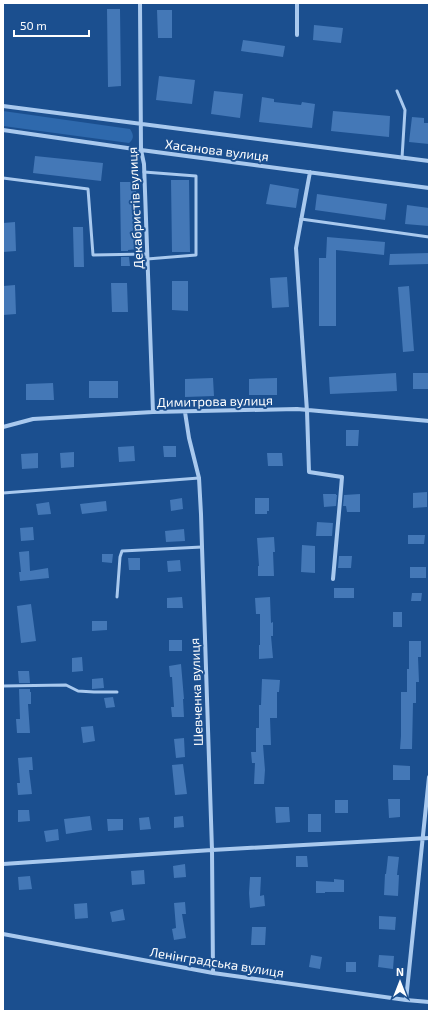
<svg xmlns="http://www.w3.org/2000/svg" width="432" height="1014" viewBox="0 0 432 1014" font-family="'Exo 2',sans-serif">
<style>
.green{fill:#2e69ad}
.building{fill:#4478b7}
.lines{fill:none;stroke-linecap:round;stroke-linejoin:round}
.service{stroke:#a9c9ee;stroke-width:3}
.minor{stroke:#a9c9ee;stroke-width:4}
.labels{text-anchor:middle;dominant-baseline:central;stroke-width:4;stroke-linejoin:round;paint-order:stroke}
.street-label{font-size:13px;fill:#fff;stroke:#1b4f8f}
</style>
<rect width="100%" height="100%" fill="#1b4f8f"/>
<path class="green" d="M3,111L130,129C133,134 135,138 129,143L3,126Z"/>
<path class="building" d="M107,9H120L121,86L108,87Z
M157,10H172V38H158Z
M314,25L343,28L341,43L313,40Z
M243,40L285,46L283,57L241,51Z
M159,76L195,80L192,104L156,100Z
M214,91L243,94L240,118L211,114Z
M262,97L274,99V102L301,105L302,102L315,104L312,128L259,122Z
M333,111L390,116L389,137L331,131Z
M412,117L424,118V123H429V144L409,142Z
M35,156L103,163L101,181L33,173Z
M171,180H189L190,252H172Z
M120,182H136L137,249L128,250V251H121Z
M270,184L299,189L296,208L266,204Z
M317,194L387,204L385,220L315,210Z
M407,205L429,208V226L405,224Z
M15,222L16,251L3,252V223Z
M73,227H83L84,267H74Z
M327,237L385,242L384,255L336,250V326H319V258H326Z
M429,253V264L389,265L390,254Z
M121,257H129L130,266H121Z
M287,277L289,307L272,308L270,278Z
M172,281H188V311L172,310Z
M111,283H127L128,312H112Z
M15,285L16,314L3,315V286Z
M409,286L414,351L403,352L398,287Z
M396,373L397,391L330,394L329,377Z
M413,373H429V389H413Z
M213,378L214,396L185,397V379Z
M277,378V395H249V379Z
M89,381H118V398H89Z
M53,383L54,400H26V384Z
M346,430H359L358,446H346Z
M134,446L135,461L119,462L118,447Z
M163,446H176V457H164Z
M74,452V467L61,468L60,453Z
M38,453V468L22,469L21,454Z
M267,453H282L283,466H268Z
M427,492V507L413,508V493Z
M323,494H336V495H337L336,506L324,507Z
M360,494V512H347L346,506H343L344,495Z
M182,498L183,509L171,511L170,500Z
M255,498H269V511H267V514H255Z
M106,501L107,511L82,514L80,504Z
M49,502L51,514L38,515L36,504Z
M317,522L333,523L332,536H316Z
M33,527L34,540L21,541L20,528Z
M184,529L185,541L166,542L165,531Z
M408,535H425L424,544H408Z
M274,537L275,552H273L274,576H258V566H259L257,538Z
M302,545L315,546V573L301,572Z
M29,551L30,571L48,568L49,578L20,581L19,572H21L19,552Z
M102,554H113L112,563L102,562Z
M339,556H352L351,568H338Z
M128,558H140V570H129Z
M180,560L181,571L168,572L167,561Z
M410,567H426V578H410Z
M334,588H354V598H334Z
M412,593H422L421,601H411Z
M182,597L183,608H167V598Z
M270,597L271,623L273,622V636H271L273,658L259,659V645H260V614H256L255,598Z
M31,604L36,641L21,643L17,606Z
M393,612H402V627H393Z
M92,621H107V630L92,631Z
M169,640H182V651H169Z
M409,641H421V657H418L419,682H416V703H413L412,749H400L401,736V692H407V669H409Z
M82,657L83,671L72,672V658Z
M181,664L184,699H183L184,717H172L171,707H174L172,677H170L169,666Z
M18,671H29L30,683H19Z
M103,678L104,688L92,689V679Z
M262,679L280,680L279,692H277V718H270L271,745H263L265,770L264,784H254L255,763H252L251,752H256V728H259V705H261Z
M19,689H30V692H31V704H28L30,733H17L16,719H20Z
M113,697L115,707L106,708L104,698Z
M93,726L95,741L83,743L81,727Z
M184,738L185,757L176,758L174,739Z
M32,757L33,770H29L32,794L18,795L17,783H20L18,758Z
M183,764L187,794L175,795L172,765Z
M393,765L410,766V780H393Z
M388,799H400V817L389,818Z
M335,800H348V813H335Z
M275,807H289L290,822L276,823Z
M18,810H29L30,821L18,822Z
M308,814H321V832H308Z
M90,816L92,830L66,834L64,819Z
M183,816L184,827L174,828V817Z
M149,817L151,829L140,830L139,818Z
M107,819H123V830L108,831Z
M58,829L59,840L46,842L44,831Z
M296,856H307L308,867H296Z
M388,856L399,857L397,875H399L398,896L384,895L385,874H386Z
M185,864L186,877L174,878L173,866Z
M144,870L145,884L132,885L131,871Z
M30,876L32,889L19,890L18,877Z
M250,877H261L260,896L264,895L265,906L250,908L249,893Z
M334,879L344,880V892H325V893H316V881L334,882Z
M185,902L186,914H182L186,938L174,940L172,929L176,928L174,903Z
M87,903L88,918L75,919L74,904Z
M123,909L125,920L112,922L110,912Z
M379,916L396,917L395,930L379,929Z
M252,927H266L265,945H251Z
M311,955L322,957L320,969L309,967Z
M379,955L394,956L393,969L378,967Z
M346,962H356V972H346Z"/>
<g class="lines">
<path class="service" d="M397,91L405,110L402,158
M144,172L196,176V255L147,259
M3,178L88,189L93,255L147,254
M301,219L429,237
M3,493L199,478
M117,597L120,557L122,551L202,547
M3,686L66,685L78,691L94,692H117"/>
<path class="minor" d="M140,3L141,150L144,164L153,412
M297,3V35
M3,106L429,161
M3,130L141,150L429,188
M310,172L296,248L307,411L309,472L342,477L340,501L333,579
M185,412L189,438L199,478L201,514L202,547L212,850L213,973
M3,427L33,419L153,412L297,409L429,421
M3,864L212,850L429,838
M3,934L213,973L406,1000L429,1002
M406,1000L429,777"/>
</g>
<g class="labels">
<g class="street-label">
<text transform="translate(217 150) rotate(7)">Хасанова вулиця</text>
<text transform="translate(135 208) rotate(-93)">Декабристів вулиця</text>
<text transform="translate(215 401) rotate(-1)">Димитрова вулиця</text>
<text transform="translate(196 692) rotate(-92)">Шевченка вулиця</text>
<text transform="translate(217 962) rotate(9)">Ленінградська вулиця</text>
</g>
</g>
<rect width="432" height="1014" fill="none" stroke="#ffffff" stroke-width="8"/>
<g transform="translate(400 982)" stroke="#1b4f8f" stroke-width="3" paint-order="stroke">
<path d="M0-3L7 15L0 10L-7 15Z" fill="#ffffff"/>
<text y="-6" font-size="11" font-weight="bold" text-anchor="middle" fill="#ffffff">N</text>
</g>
<path d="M14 30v6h75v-6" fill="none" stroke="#ffffff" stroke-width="2"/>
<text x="20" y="30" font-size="12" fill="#ffffff" stroke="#1b4f8f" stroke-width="3" paint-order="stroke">50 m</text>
</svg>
